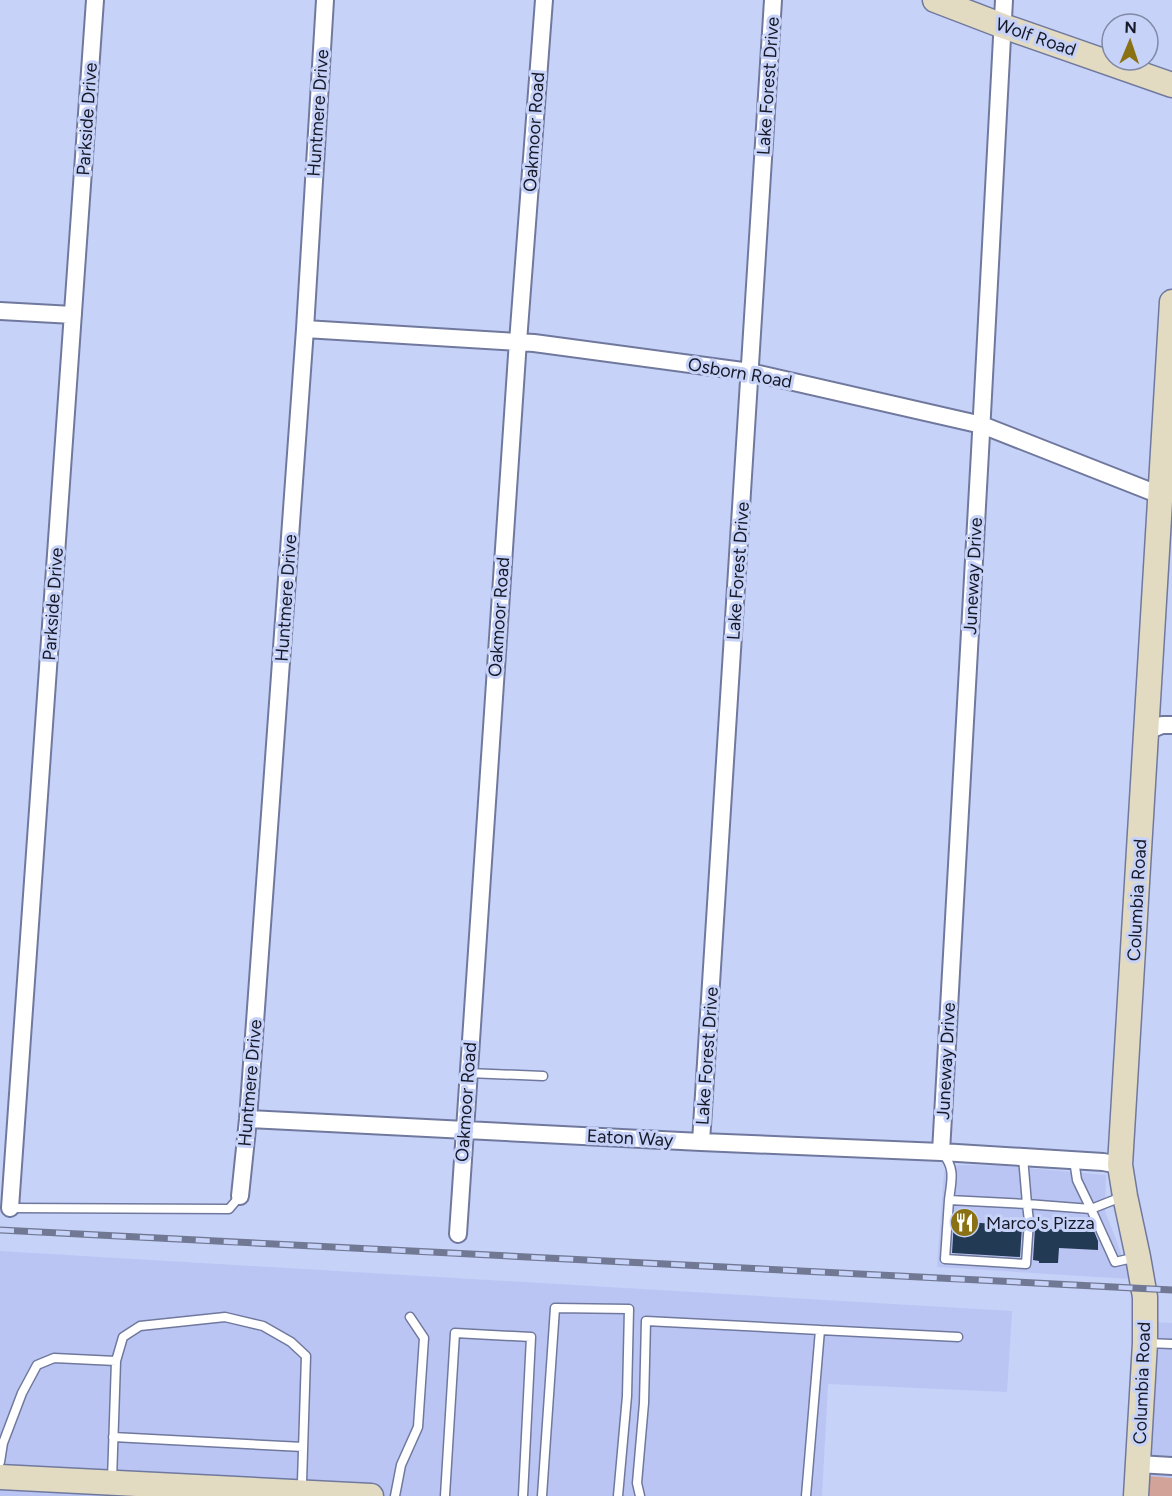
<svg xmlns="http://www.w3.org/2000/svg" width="1172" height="1496" viewBox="0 0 1172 1496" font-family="Figtree,sans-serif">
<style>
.built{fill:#bac5f3}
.green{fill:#d2a398}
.building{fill:#233a55}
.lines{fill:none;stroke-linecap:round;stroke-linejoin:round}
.lane-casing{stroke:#70799d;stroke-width:11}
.street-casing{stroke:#70799d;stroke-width:20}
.secondary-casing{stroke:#70799d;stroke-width:27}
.lane{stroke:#fff;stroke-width:8}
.street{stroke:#fff;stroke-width:16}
.secondary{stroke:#e2dbc2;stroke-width:24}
.rail-casing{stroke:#717893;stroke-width:7}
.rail{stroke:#c7d2f9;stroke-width:4.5;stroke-dasharray:14;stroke-linecap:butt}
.labels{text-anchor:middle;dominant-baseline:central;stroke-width:6;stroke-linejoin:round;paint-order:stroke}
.street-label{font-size:18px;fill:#161927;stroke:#c7d2f9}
.poi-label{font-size:18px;fill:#161927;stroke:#c7d2f9;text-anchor:start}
</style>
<rect width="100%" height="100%" fill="#c7d2f9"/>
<path class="built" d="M959,1165L1006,1166L1106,1175L1105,1211L1131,1279L937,1267L944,1172Z
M0,1251L1012,1311L1007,1392L828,1384L822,1496H0Z
M1154,1322L1172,1323V1478L1149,1476Z"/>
<path class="green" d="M1149,1476L1172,1478V1496H1148Z"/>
<path class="building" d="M954,1221L1022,1226L1020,1257L952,1253Z
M1066,1225L1092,1226L1098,1241V1250L1059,1248L1058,1263H1039V1261L1033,1260L1035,1228L1066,1230Z"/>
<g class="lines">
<defs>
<path id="lane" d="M468,1073L543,1076
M943,1154C956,1169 951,1182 949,1200L1027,1204L1023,1157
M1124,1196L1091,1209L1115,1262L1137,1257
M949,1200L945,1259L1026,1264L1029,1221L1027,1204L1091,1209L1077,1180L1074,1160
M10,1208L229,1209L240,1196
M820,1330L958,1337
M1146,1343L1172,1344
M116,1361L123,1337L140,1326L225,1317L263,1326L291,1342L306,1356L302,1482L304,1490
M113,1437L303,1447
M0,1462L3,1443L22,1393L37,1365L54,1358L116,1361L112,1480
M395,1496L401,1465L418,1427L424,1338L410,1317
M445,1496L455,1333L531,1337L523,1496
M542,1496L555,1308L629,1309L627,1396L618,1496
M640,1496L637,1483L644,1403L646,1321L820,1330L806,1496"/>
<path id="street" d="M0,311L73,315
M305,329L534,343L750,372L982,425L1160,495
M1147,731L1162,725H1172
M248,1119L701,1142L941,1152L1103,1162L1120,1165
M701,1142L773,0
M941,1152L980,452L1004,0
M240,1196L248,1119L305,329L325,0
M10,1208L95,0
M458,1234L517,355L544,0
M1138,1464L1172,1466"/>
<path id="secondary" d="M935,0L1003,26L1172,85
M0,1477L371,1496
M1136,1496L1145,1343V1297L1138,1257L1125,1196L1120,1165L1172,302"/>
</defs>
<use href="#lane" class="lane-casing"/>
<use href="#street" class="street-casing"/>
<use href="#secondary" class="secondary-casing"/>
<use href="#lane" class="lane"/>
<use href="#street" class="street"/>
<use href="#secondary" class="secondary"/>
<defs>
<path id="rail" d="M0,1230L1172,1290"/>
</defs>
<use href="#rail" class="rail-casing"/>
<use href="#rail" class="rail"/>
</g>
<defs>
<symbol id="restaurant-disc" viewBox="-11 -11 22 22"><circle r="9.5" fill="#8a7113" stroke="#c7d2f9"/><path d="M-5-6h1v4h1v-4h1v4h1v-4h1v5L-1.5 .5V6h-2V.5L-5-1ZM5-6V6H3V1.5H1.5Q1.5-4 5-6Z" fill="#fff"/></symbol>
</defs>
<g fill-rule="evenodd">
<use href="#restaurant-disc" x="948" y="1206" width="33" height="33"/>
</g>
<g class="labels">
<g class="street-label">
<text transform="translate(1036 37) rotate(19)">Wolf Road</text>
<text transform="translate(768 86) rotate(-86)">Lake Forest Drive</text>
<text transform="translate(318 113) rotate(-86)">Huntmere Drive</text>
<text transform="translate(87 119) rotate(-86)">Parkside Drive</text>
<text transform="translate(534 132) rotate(-86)">Oakmoor Road</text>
<text transform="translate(740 373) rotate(10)">Osborn Road</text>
<text transform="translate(738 571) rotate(-86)">Lake Forest Drive</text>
<text transform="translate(973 576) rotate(-87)">Juneway Drive</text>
<text transform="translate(286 598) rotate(-86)">Huntmere Drive</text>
<text transform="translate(53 604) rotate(-86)">Parkside Drive</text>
<text transform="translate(499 617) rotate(-86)">Oakmoor Road</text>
<text transform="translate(1137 900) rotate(-87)">Columbia Road</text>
<text transform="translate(707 1056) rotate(-86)">Lake Forest Drive</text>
<text transform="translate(946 1061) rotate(-87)">Juneway Drive</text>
<text transform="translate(250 1083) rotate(-85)">Huntmere Drive</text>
<text transform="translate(466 1102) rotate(-86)">Oakmoor Road</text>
<text transform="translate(630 1138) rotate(3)">Eaton Way</text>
<text transform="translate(1142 1383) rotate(-88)">Columbia Road</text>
</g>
<g class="poi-label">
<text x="986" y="1223">Marco's Pizza</text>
</g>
</g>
<g transform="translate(1130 42) rotate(2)"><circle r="28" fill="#c7d2f9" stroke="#8088a5" stroke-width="1.5"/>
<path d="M0-4.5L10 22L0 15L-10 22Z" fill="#8a7113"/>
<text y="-9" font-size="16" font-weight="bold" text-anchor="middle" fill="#161927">N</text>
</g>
</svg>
